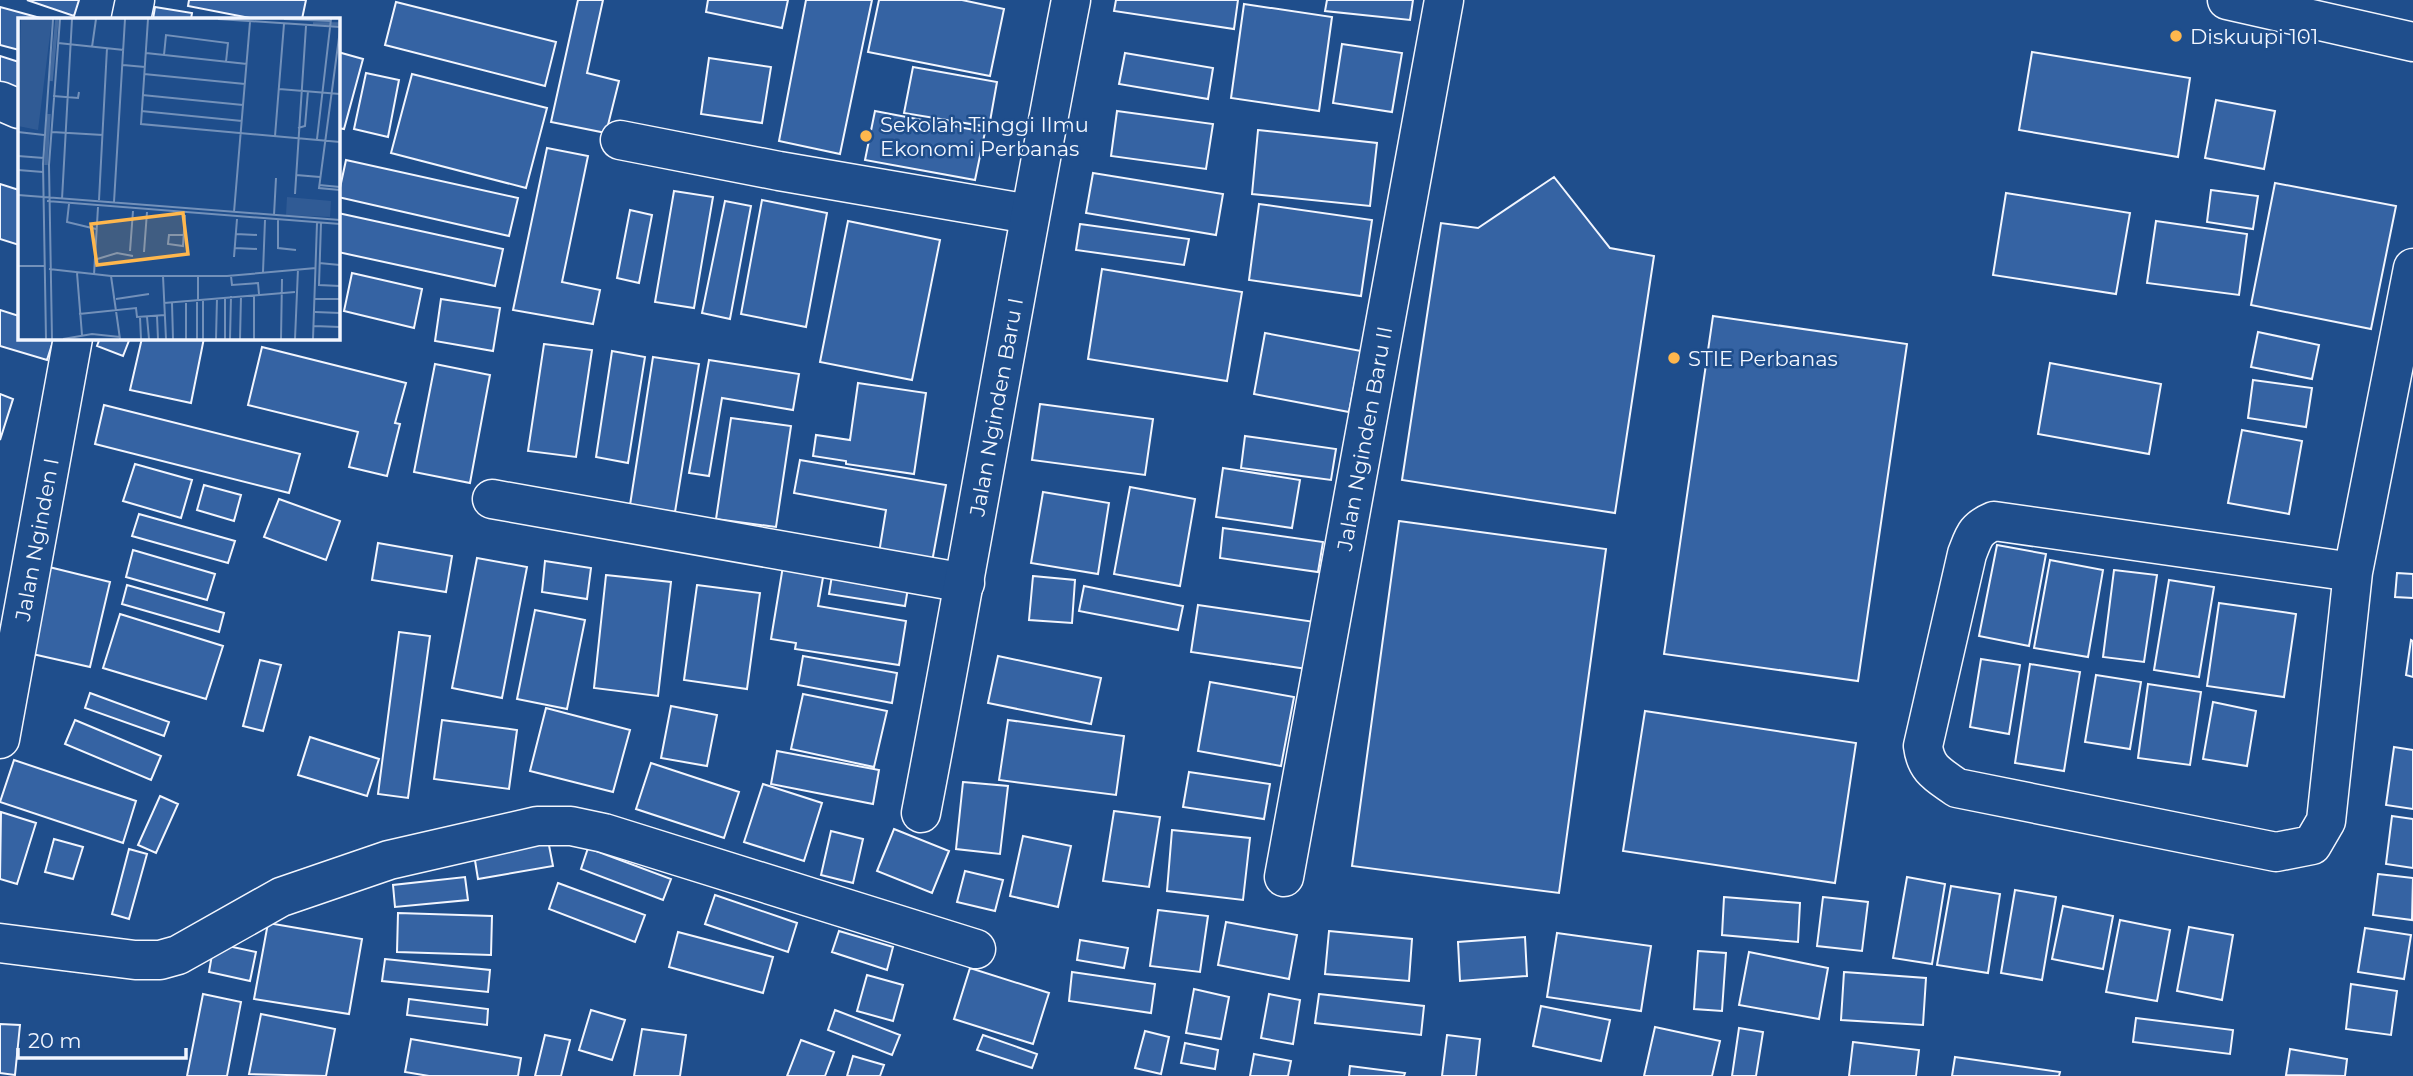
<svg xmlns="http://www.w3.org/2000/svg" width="2413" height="1076" viewBox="0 0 2413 1076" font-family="Montserrat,sans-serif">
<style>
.building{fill:#3563a3;stroke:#f2f6ff;stroke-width:2}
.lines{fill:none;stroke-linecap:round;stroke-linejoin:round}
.minor-casing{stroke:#f2f6ff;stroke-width:41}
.secondary-casing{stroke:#f2f6ff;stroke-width:41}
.minor{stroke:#1f4e8c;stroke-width:38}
.secondary{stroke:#1f4e8c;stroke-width:38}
.poi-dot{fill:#ffb74d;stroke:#1f4e8c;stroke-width:2.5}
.labels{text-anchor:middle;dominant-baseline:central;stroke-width:5;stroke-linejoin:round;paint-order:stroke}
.poi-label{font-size:21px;fill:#f2f6ff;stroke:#1f4e8c;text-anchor:start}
.street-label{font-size:21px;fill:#f2f6ff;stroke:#1f4e8c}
.inset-river{fill:none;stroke:#446ba0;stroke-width:3.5}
.inset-road{fill:none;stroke:#7391ba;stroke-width:2}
.view{fill:#ffb74d;fill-opacity:0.15;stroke:#ffb74d;stroke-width:3.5}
.inset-edge{fill:none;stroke:#f2f6ff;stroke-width:3.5}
</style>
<rect width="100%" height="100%" fill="#1f4e8c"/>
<path class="building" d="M27,0H79L74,16Z
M189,0H306L302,19H255L188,6Z
M578,0H603L587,73L619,81L606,133L551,122Z
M708,0H788L782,28L706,12Z
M806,0H872L840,154L779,141Z
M879,0H962L1004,9L990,76L868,52Z
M1116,0H1238L1234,29L1114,11Z
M1327,0H1413L1410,20L1325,11Z
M396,2L556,42L545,86L385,45Z
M1244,4L1332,17L1319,111L1231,98Z
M0,7L44,19H19V50L0,45Z
M155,7L192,13L191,19H153Z
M1342,44L1402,53L1392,112L1333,103Z
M338,52L363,59L344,129L338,128Z
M2032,52L2190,78L2178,157L2019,130Z
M1125,53L1213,68L1208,99L1119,84Z
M0,56L19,62V90L0,84Z
M709,58L771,67L762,123L701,114Z
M913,67L997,82L989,127L904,113Z
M366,73L399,80L388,137L354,129Z
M412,74L547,108L526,188L391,153Z
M2216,100L2275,111L2264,169L2205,158Z
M875,111L985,132L975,180L865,160Z
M1117,111L1213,124L1206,169L1111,156Z
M1258,130L1377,143L1370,206L1252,194Z
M547,148L588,156L562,282L600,290L593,324L513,310Z
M346,160L518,198L509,236L338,197Z
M1093,173L1223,194L1216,235L1086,213Z
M1554,177L1610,248L1654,256L1615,513L1402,480L1441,223L1478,228Z
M2275,183L2396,206L2371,329L2251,305Z
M0,184L19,190V245L0,239Z
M2211,190L2258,196L2253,229L2207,222Z
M674,191L713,197L694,308L655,302Z
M2006,193L2130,213L2116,294L1993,275Z
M762,200L827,213L806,327L741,314Z
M725,201L751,206L730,319L702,313Z
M1259,204L1372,220L1361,296L1249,280Z
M630,210L652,215L639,283L617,278Z
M338,213L503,249L495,286L338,252Z
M848,221L940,240L912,380L820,362Z
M2156,221L2247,234L2239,295L2147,283Z
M1080,224L1189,239L1184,265L1076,250Z
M1102,269L1242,292L1227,381L1088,359Z
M352,273L422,289L414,328L344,311Z
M441,299L500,308L493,351L435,341Z
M0,310L19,316V338H54L47,360L0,346Z
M1713,316L1907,344L1858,681L1664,654Z
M2258,332L2319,345L2312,379L2251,367Z
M1265,333L1361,351L1349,412L1254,394Z
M100,338H130L123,356L97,346Z
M142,338H204L191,403L130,390Z
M544,344L592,350L576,457L528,451Z
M262,347L406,383L395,423L400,424L387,476L349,467L358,432L248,405Z
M612,351L645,357L628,463L596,457Z
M653,357L699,364L675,512L630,505Z
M709,360L799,374L793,410L722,398L709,476L689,473Z
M2050,363L2161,384L2149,454L2038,434Z
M435,364L490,375L470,483L414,472Z
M2253,380L2312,388L2306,427L2248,418Z
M858,383L926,393L914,474L846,464V461L813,456L816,435L850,440Z
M0,394L13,399L0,440Z
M1040,404L1153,419L1145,475L1032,460Z
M104,405L300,454L289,493L95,444Z
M731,418L791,426L776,527L716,519Z
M2242,430L2302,441L2289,514L2228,503Z
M1245,436L1336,449L1331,480L1241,468Z
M800,460L946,485L932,562L879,553L886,510L794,493Z
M135,464L192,480L181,518L123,501Z
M1223,468L1300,480L1292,528L1216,517Z
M204,485L241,495L234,521L197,510Z
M1130,487L1195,499L1180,586L1114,574Z
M1043,492L1109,503L1098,574L1031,563Z
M279,499L340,521L326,560L264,537Z
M139,514L235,541L228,563L132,536Z
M1399,521L1606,549L1559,893L1352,866Z
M1223,528L1323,542L1318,572L1220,558Z
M378,543L452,556L446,592L372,580Z
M1997,545L2046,554L2029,646L1979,636Z
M133,550L215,574L207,600L126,577Z
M477,558L527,567L502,698L452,688Z
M784,560L825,566L818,606L906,621L899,665L795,649L796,643L771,639Z
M2050,560L2103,570L2088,657L2034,648Z
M545,561L591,568L587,599L542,592Z
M834,563L910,576L905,606L829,594Z
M49,567L110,582L90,667L28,653Z
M2114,570L2157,575L2144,662L2103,657Z
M2397,573L2413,574V598L2395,597Z
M606,575L671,582L658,696L594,688Z
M1033,576L1075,580L1072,623L1029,620Z
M2169,580L2214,587L2199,677L2154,670Z
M127,585L224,613L219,632L122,604Z
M697,585L760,593L747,689L684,680Z
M1084,586L1183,606L1178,630L1079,611Z
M2219,603L2296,614L2284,697L2207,686Z
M1198,605L1315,622L1307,669L1191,652Z
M535,610L585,620L567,709L517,699Z
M120,614L223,646L206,699L103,668Z
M399,632L430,636L408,798L378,794Z
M2411,640L2413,641V677L2406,675Z
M803,656L897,673L892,703L798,685Z
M998,656L1101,678L1091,724L988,703Z
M1981,659L2020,665L2009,734L1970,727Z
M260,660L281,665L263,731L243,726Z
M2030,664L2080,672L2064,771L2015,763Z
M2096,675L2141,682L2130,749L2085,742Z
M1210,682L1294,697L1281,766L1198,751Z
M2148,684L2201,692L2190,765L2138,758Z
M90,693L169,722L164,736L85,708Z
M803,694L887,711L874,767L791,749Z
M2213,702L2256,711L2247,766L2203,759Z
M671,706L717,715L707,766L661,758Z
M546,708L630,730L613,792L530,771Z
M1645,711L1856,743L1835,883L1623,851Z
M75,720L161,756L151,780L65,744Z
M442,720L517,730L509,789L434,779Z
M1008,720L1124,736L1116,795L999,780Z
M310,737L379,759L367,796L298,775Z
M2394,747L2413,750V809L2386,805Z
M777,751L879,770L873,804L771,784Z
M14,760L136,801L123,843L0,802Z
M651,763L739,792L724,838L636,809Z
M1189,772L1270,784L1264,819L1183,807Z
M963,782L1008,786L1000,854L956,849Z
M763,784L822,803L804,861L744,842Z
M160,796L178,804L156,853L138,845Z
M1114,811L1160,817L1149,887L1103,881Z
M1,812L36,823L17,884L0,879Z
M2392,816L2413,819V868L2386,864Z
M894,829L949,851L932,893L877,871Z
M1172,830L1250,838L1243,900L1167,891Z
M831,831L863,839L853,883L821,875Z
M547,835L553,866L478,879L473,848Z
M1023,836L1071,846L1058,907L1010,896Z
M54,839L83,847L73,879L45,872Z
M588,848L671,879L663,900L581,869Z
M129,849L147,854L129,919L112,914Z
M965,871L1003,880L995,911L957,902Z
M2378,874L2413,878L2412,920L2373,915Z
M465,877L468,900L395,907L393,885Z
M1907,877L1945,884L1932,964L1893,958Z
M558,883L645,915L635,942L549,909Z
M1951,886L2000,894L1988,973L1937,965Z
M2015,890L2056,897L2042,980L2001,973Z
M715,895L797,923L788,952L705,924Z
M1724,897L1800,903L1798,942L1722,935Z
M1823,897L1868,902L1862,951L1817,946Z
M2063,906L2113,916L2103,969L2052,959Z
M1158,910L1208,916L1200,972L1150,966Z
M398,913L492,916L491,955L397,952Z
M2120,920L2170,930L2157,1001L2106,992Z
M1226,922L1297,935L1289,979L1218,965Z
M268,923L362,939L349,1014L254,999Z
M2189,927L2233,935L2222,1000L2177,991Z
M2365,928L2411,935L2404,979L2358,972Z
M839,931L893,947L887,970L832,952Z
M1329,931L1412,939L1409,981L1325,974Z
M678,932L773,957L763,993L669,967Z
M1557,933L1651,946L1641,1011L1547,997Z
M1525,937L1527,976L1460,981L1458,942Z
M1080,940L1128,948L1124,968L1077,960Z
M214,943L256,952L250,981L209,972Z
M1698,951L1726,953L1722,1011L1694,1009Z
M1749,952L1828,968L1819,1019L1739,1005Z
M385,959L490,970L488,992L382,981Z
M970,968L1049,993L1033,1044L954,1019Z
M1072,972L1155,984L1151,1013L1069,1001Z
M1844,972L1926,978L1923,1025L1841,1020Z
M867,975L903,985L893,1021L857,1011Z
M2351,984L2397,991L2391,1035L2346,1029Z
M1194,989L1229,997L1221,1039L1186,1033Z
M203,994L241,1002L227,1076H187Z
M1269,994L1300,1000L1293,1044L1261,1038Z
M1319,994L1424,1006L1421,1035L1315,1023Z
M409,999L488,1009L487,1025L407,1015Z
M1541,1006L1610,1020L1601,1061L1533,1046Z
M591,1010L625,1020L612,1060L579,1050Z
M835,1010L900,1035L892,1055L828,1030Z
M261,1014L335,1029L326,1076L249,1074Z
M2136,1018L2233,1030L2230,1054L2133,1042Z
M0,1024L20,1025L15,1075L0,1073Z
M1655,1027L1720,1041L1712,1076H1644Z
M1739,1028L1763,1032L1756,1076H1732Z
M642,1029L686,1035L680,1076H634Z
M1145,1031L1169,1037L1161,1074L1135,1068Z
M545,1035L570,1040L561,1076H535Z
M983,1035L1037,1054L1032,1068L977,1050Z
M1447,1035L1480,1039L1476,1076H1442Z
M411,1039L521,1058L518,1076H429L405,1072Z
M801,1040L834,1052L825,1076H787Z
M1853,1042L1919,1050L1916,1076H1849Z
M1185,1043L1218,1050L1215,1069L1181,1063Z
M2290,1049L2347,1059L2345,1076L2286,1075Z
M1254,1054L1291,1061L1288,1076H1250Z
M853,1056L884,1065L880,1076H847Z
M1955,1057L2060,1072L2059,1076H1952Z
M1350,1066L1405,1073L1404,1076H1349Z"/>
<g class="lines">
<defs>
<g id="minor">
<path d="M131,19L135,0"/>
<path d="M0,101L19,109"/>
<path d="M620,140L779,171L1029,214"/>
<path d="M492,499L965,583"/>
<path d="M2353,572L1994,521C1975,529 1974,536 1967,554L1923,746C1926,770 1939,775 1957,788L2276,852L2312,845L2326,821L2353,572L2413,268"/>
<path id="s1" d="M0,739L73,338"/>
<path id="s2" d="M921,813C973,543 1018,271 1071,0"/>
<path id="s3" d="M1284,877L1444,0"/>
<path d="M0,943L135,960H160L178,955L281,897L389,860L537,826H571L604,833L976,949"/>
</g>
<path id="secondary" d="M2227,0L2413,42"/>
</defs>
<use href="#minor" class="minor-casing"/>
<use href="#secondary" class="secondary-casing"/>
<use href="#minor" class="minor"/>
<use href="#secondary" class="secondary"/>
</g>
<g class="poi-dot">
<circle cx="2176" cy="36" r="7"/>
<circle cx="866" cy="136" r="7"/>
<circle cx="1674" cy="358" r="7"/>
</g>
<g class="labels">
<g class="poi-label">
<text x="2190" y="36">Diskuupi 101</text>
<text x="880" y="124">Sekolah Tinggi Ilmu<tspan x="880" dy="24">Ekonomi Perbanas</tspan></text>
<text x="1688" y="358">STIE Perbanas</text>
</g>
<g class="street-label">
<text stroke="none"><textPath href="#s2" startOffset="413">Jalan Nginden Baru I</textPath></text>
<text stroke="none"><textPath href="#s3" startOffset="446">Jalan Nginden Baru II</textPath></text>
<text stroke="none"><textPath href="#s1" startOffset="203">Jalan Nginden I</textPath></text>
</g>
</g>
<g transform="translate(18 18)">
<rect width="322" height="322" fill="#1f4e8c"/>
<path d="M3,1H34L20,112L0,108ZM269,179L313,183L312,199L268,197Z" fill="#305b95"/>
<path class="inset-river" d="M295,6H322M33,63L39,1M28,147L31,96"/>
<path class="inset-road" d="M130,1L123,106L322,124M200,1L322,9M266,1L313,3M322,12L301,170L322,172M40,25L106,32M74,29L78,1M128,35L229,46M146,37L148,17L210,25L208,44M105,47L127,49M126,56L227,66M261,71L322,76M124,77L225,87M35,78L60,80L61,74M123,93L224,103M280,110L287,108L290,73M0,114L26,117M34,114L85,117M257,118L266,6M299,121L313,1M0,138L26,140M0,152L25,154M278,157L302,159M301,167L322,169M277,176L288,8M0,177L322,202M44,181L54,1M81,182L89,30M29,183L322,206M96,184L107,1M51,186L49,204L78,211M216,194L232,4M256,197L258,160M260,202V230L278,232M303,205L301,267L322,268M218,216L239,217M165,217H151L150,226L165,228L167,197M217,230L239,231M112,233L115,193M126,234L129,194M216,239L219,201M76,242L99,235L115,238M301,245L322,247M0,248H26M31,251L93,258H209L298,250M245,254L247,202M59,255L64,317M76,257L80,189M93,258L102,321M145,258L148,321M213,258L214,267L240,265L241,276M98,281L131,276M297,281H322M179,282V321M180,282V258M168,283V321M146,285L277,274M154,285L155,321M297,294L322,295M61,296L118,290L119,299L147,297M139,298L140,321M122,299L123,321M129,299L131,321M296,308L322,309M28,321L25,146L35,1M34,321L31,147L42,1M45,321L74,316L102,319M185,321V281M198,321L199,280M207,321V279M212,321L213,278M222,321L223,278M236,321V277M263,321L264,261M277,321L280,251M295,321L299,205"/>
<path class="view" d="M165,195L170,236L79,247L73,206Z"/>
<rect width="322" height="322" class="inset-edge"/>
</g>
<path d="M18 1048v10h168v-10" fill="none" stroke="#f2f6ff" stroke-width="3.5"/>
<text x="28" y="1048" font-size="21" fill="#f2f6ff" stroke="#1f4e8c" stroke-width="5" paint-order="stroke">20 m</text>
</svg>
